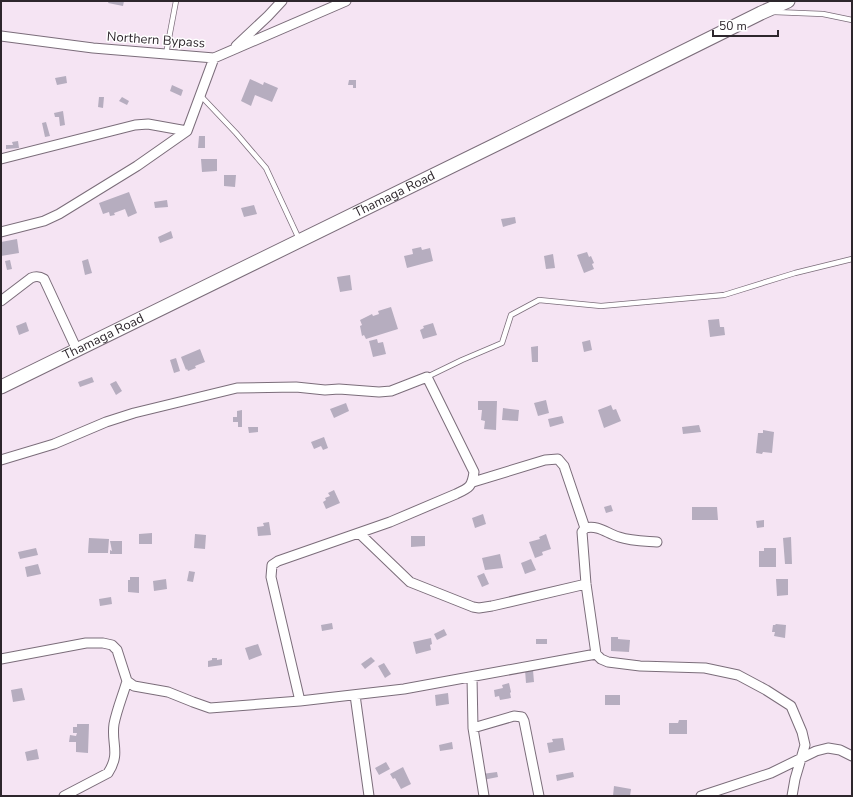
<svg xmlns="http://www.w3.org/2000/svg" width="853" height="797" viewBox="0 0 853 797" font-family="'Nunito Sans',sans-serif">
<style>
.building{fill:#b6adbf}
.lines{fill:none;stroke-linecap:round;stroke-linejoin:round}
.service-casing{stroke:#7b6d7a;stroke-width:6}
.minor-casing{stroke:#7b6d7a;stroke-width:11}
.secondary-casing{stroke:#7b6d7a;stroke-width:15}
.service{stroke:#fff;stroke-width:4.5}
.minor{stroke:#fff;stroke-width:9}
.secondary{stroke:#fff;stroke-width:13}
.labels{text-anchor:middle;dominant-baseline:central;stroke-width:3;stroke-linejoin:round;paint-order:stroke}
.street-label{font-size:13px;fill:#2d262c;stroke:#fff}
</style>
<rect width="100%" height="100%" fill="#f5e4f3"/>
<path class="building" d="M109,1H124L123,6L108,3Z
M66,76L67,83L57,85L55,78Z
M250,79L263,85L264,82L278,88L272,102L255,95L251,106L241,101Z
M349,80H356V88H353V85H348Z
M172,85L183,90L181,96L170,91Z
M99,97H104L103,108L98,107Z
M122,97L129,101L127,105L119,101Z
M63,111L65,125L60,126L59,117H55L54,113Z
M46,122L50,136L45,137L42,123Z
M199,136H205V148H198Z
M18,141L19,148L6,149V145H13L12,142Z
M201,159H217V171L202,172Z
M224,175H236L235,187L224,186Z
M129,192L137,213L128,217L125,209L114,213L115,215L110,216L109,212L103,214L99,203Z
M167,200L168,207L155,208L154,202Z
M254,205L257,214L244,217L241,208Z
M515,217L516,223L503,227L501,219Z
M171,231L173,238L160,243L158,237Z
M17,239L19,253L1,256V242Z
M421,247L422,250L430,248L433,261L407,268L404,256L413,254L412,249Z
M587,252L589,257L591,256L594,263L592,264L594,269L584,273L577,255Z
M553,254L555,268L546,269L544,256Z
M88,259L92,273L85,275L82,261Z
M10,260L12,269L7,270L5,261Z
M350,275L352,290L340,292L337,277Z
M391,307L398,329L366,339L364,335L362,336L360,326L362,325L360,320L372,314L373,316L379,314L378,311Z
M719,319L720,327H724L725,335L710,337L708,320Z
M26,322L29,331L19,335L16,326Z
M433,323L437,335L423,339L420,330L424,328L423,326Z
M377,339L378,343L383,342L386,354L373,357L369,341Z
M590,340L592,350L584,352L582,342Z
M538,346V362H532L531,347Z
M200,349L205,362L195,366L196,368L188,371L187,369L186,370L181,357Z
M176,358L180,371L174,373L170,360Z
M92,377L94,382L80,387L78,382Z
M116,381L122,391L116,395L110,384Z
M546,400L549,413L538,416L534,403Z
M478,401H497L496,430L484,429L485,421L481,420L482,410H478Z
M346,403L349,411L334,418L330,409Z
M611,405L613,410L616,409L621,421L604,428L598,410Z
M503,408L519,410L518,421L502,420Z
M242,410V427H238V422H233V417H237V411Z
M562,416L564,423L550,427L548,419Z
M699,425L701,432L683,434L682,427Z
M248,427H258V432L249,433Z
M763,430L774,432L772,453L763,452L762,454L756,453L758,433H763Z
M324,437L328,448L323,450L321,446L314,449L311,442Z
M334,490L340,503L326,509L323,502L326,500L325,498L330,496L328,493Z
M611,505L613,511L606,513L604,507Z
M692,507H717L718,520H692Z
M483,514L486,524L475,528L472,518Z
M764,520V527L757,528L756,521Z
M269,522L271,535L258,536L257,527L264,526L263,523Z
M152,533V544H139V534Z
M195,534L206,535L205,549L194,548Z
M546,534L551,549L542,552L543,555L535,558L529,542L540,539L539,537Z
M411,536H425V546L411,547Z
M791,537L792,564H785L783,538Z
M89,538L109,539L108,553H88Z
M110,541H122V554H110V550L112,551Z
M36,548L38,555L20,559L18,552Z
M764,548H776V567H759V551H764Z
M500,554L503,568L485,570L482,558Z
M531,559L536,570L525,574L521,563Z
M38,564L41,574L27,577L25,567Z
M189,571L195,572L193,582L187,581Z
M484,573L489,584L482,587L477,576Z
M130,577H139V593L128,592V580H130Z
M166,579L167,589L154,591L153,581Z
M776,579H788V595L777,596Z
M111,597L112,604L100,606L99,599Z
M332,623L333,629L322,631L321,625Z
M776,624L786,625L785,638L774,636L775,632H772L773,625H775Z
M444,629L447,635L437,640L434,634Z
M611,637H618V639L630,640L629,652L611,651Z
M431,638L432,644L430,645L431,650L416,654L413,642Z
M536,639H547V644H536Z
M258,644L262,655L249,660L245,648Z
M371,657L375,661L365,669L361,664Z
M212,658H217V660L222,659V665L208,667V661L212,660Z
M384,663L391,674L385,678L378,666Z
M525,670H533L534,682L526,683Z
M509,683L511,692L510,693L511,698L500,700L499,696L495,697L494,690L503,688L502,685Z
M22,688L25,700L13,702L11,690Z
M448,693L449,704L436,706L435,695Z
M605,695H620V705H605Z
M679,720H687V734H669V723H678Z
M77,724H89L88,753L76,752V742H69L70,735L76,736L77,733H73V727H77Z
M563,738L565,750L549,753L547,743L553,742L552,739Z
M452,742L453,749L440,751L439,745Z
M37,749L39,759L27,761L25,752Z
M386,762L390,769L379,775L375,768Z
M403,767L411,784L401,789L395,778L393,779L390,774Z
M497,772L498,777L483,780L482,774Z
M573,772L574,777L557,781L556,775Z
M614,786L631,789L630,796H613Z"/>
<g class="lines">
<defs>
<path id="service" d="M774,12L823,14L852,20
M166,54L176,1
M200,95L236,133L266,168L299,239
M427,377L462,360L502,343L511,315L539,300L601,306L724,295L795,273L852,259"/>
<path id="minor" d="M1,36L93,48L214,58L346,1
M236,46L268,16L282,1
M1,159L135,125L148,124L187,131
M1,232L44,221L59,214L137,166L187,131L214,58
M1,301L31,278C36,276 39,276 44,279L77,350
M1,460L54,444L106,422L134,413L237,388L296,387L325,390L339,389L379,392L391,391L427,377L474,472C472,487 469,488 456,494L390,522L278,561L272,565L271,577L300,701
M473,482L545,460L558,459L564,466L585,528
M359,533L410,582L473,607L479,608L492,606L586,584
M657,542C644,541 631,541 619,537C606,533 599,525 585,528L582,532L586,584L596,654L601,659L608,662L640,666L705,668L738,675L766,690L791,706L802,732L805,745L795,779L792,796
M1,659L86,643H103L112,645L117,650L127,681L134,686L168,692L193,702L210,708L300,701L404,689L596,654
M472,677L473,728L484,796
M355,695L369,796
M473,728L514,716L522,717L524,721L539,796
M64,796L108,773C121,753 111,744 114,724C117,709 123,695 127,681
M701,796L771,773L816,751L828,748L840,750L852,756"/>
<g id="secondary">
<path id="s1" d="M1,387L497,144L761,13L788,1"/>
</g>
</defs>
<use href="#service" class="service-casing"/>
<use href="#minor" class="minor-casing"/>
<use href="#secondary" class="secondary-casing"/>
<use href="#service" class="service"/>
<use href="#minor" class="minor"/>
<use href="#secondary" class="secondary"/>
</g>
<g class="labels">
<g class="street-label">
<text transform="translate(156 40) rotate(4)">Northern Bypass</text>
<text stroke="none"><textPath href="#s1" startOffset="438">Thamaga Road</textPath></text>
<text stroke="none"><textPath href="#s1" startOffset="114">Thamaga Road</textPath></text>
</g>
</g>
<rect width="853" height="797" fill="none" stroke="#2d262c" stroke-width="4"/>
<path d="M713 30v6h65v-6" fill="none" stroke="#2d262c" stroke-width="2"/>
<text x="719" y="30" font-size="12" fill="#2d262c" stroke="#ffffff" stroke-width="3" paint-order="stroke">50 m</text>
</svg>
